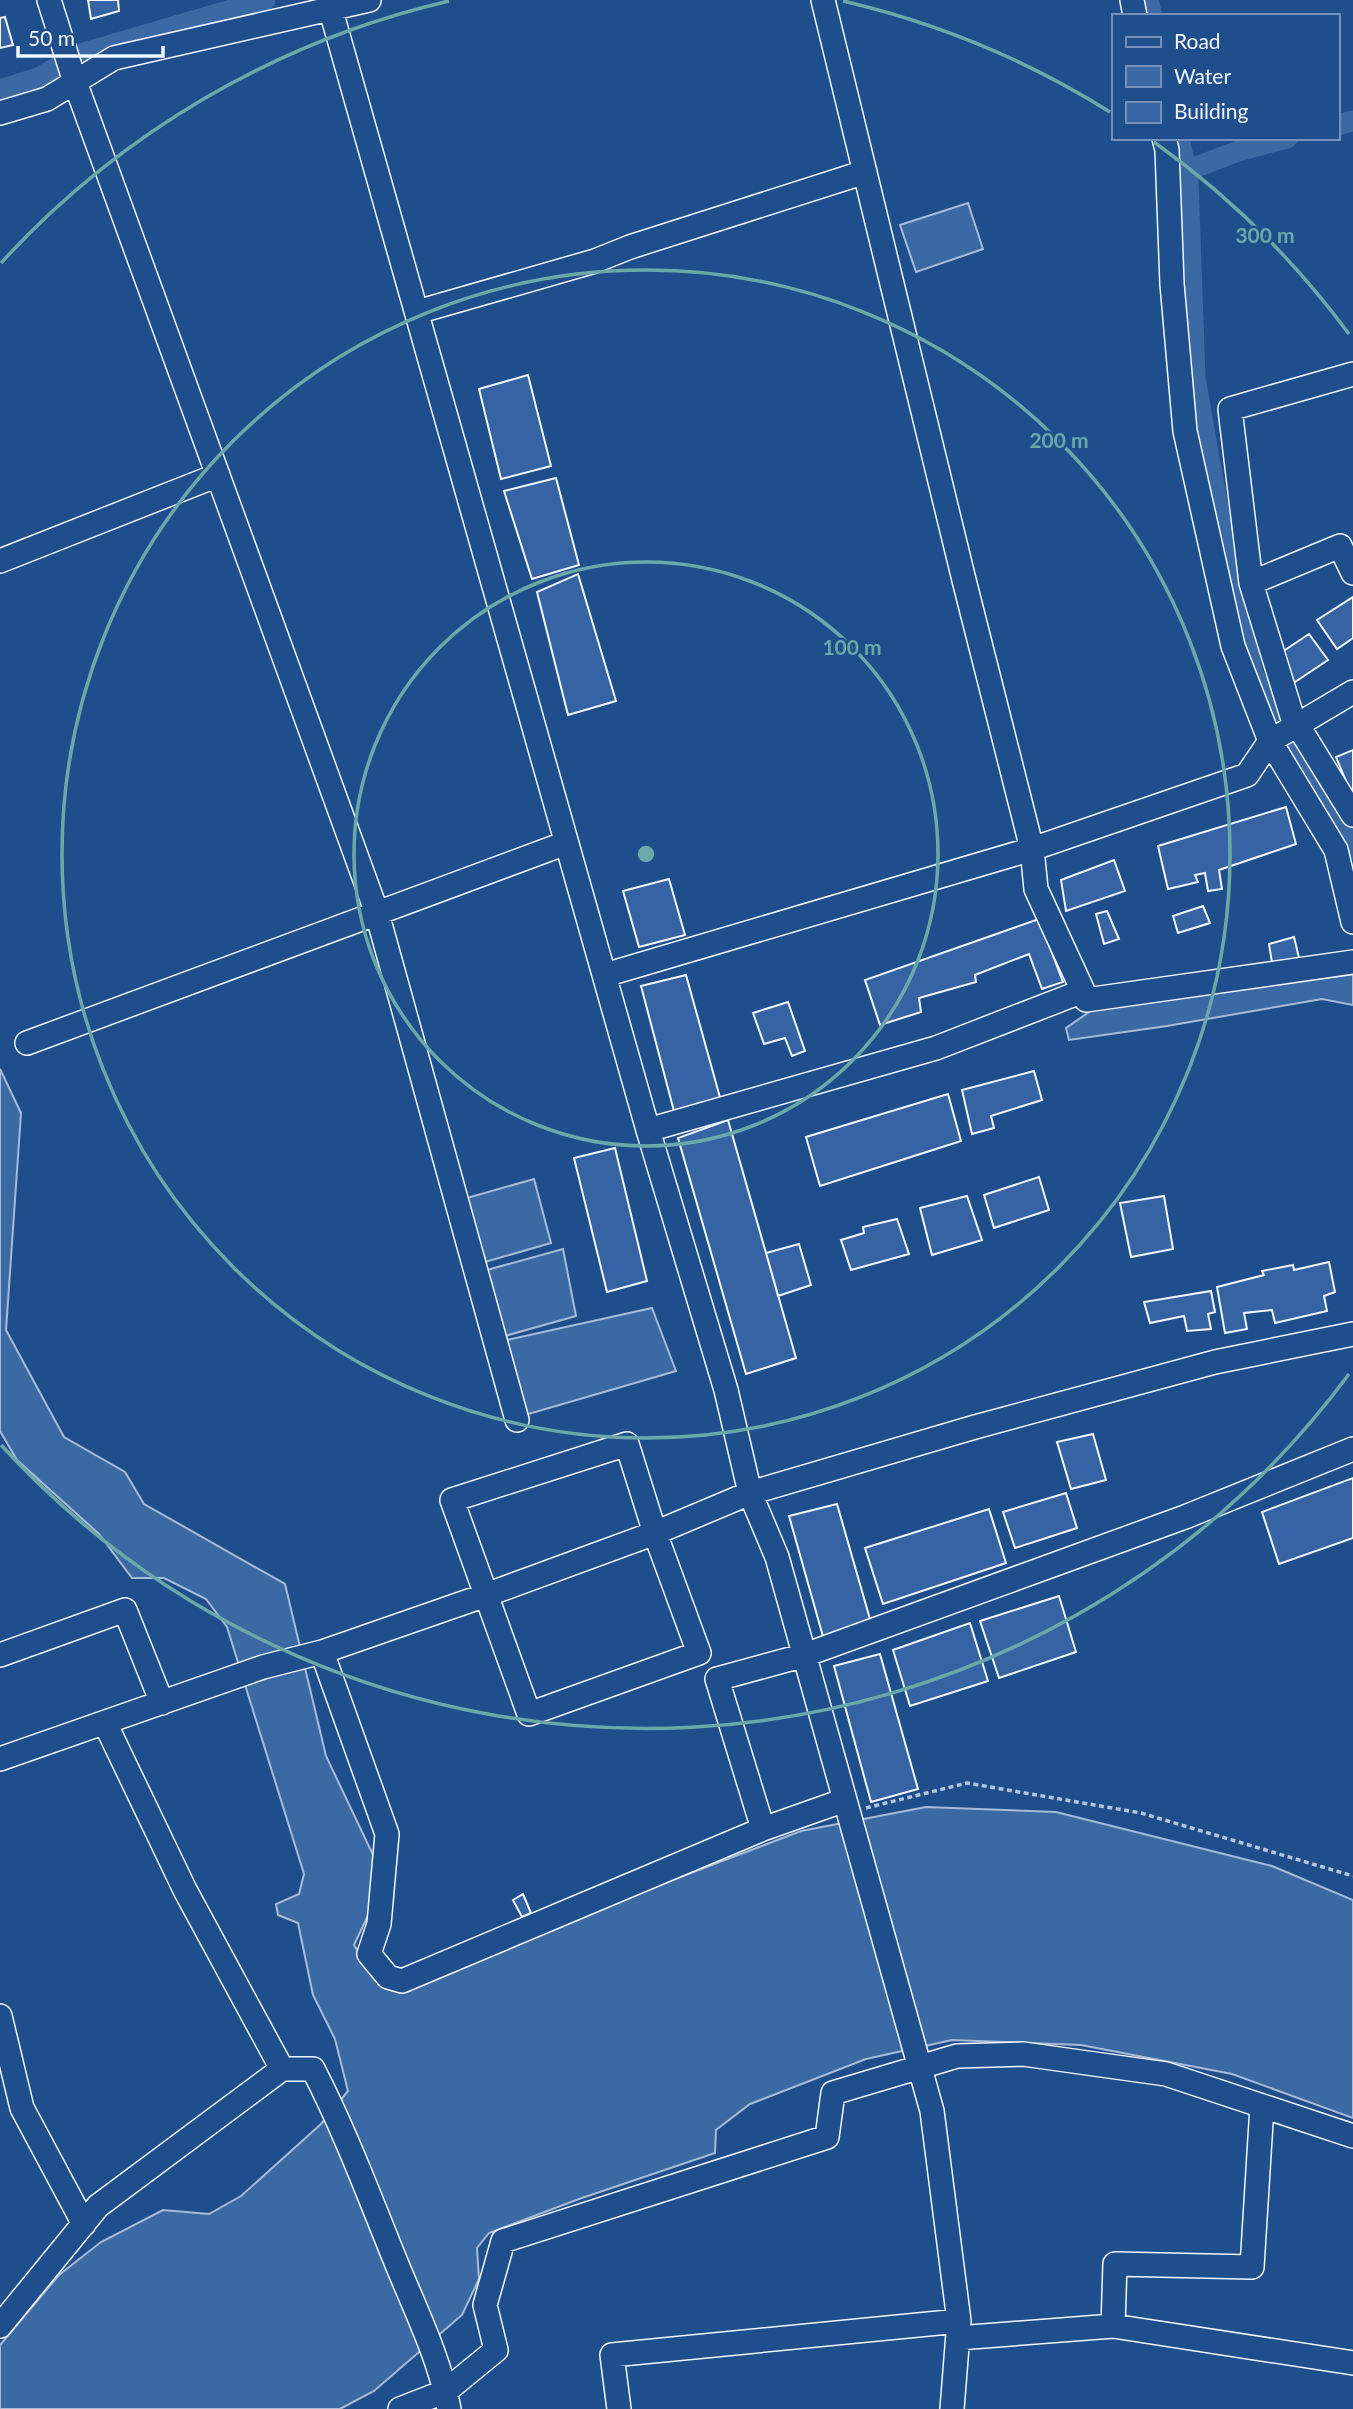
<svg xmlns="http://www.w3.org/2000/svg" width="1353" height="2409" viewBox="0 0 1353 2409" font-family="Lato,sans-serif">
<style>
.water{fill:#3b69a3;stroke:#a8bbd7;stroke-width:2}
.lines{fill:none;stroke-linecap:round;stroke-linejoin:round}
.canal{stroke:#3b69a3;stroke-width:21}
.building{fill:#3563a3;stroke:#f2f6ff;stroke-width:2}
.minor-casing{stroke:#f2f6ff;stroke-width:26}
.path{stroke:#b3c4dc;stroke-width:3.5;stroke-dasharray:5 3.5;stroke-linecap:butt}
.minor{stroke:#1f4e8c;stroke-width:23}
.ring{fill:none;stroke:#6aa9a8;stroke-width:3.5}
.centre{fill:#6aa9a8;stroke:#1f4e8c;stroke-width:3.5}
.ring-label{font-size:21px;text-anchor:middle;font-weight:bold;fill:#6aa9a8;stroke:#1f4e8c;stroke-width:5;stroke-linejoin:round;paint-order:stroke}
</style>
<rect width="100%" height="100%" fill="#1f4e8c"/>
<path class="water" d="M968,203L983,249L916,272L900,225Z
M1353,971V1005L1322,999L1167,1026L1069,1040L1066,1028L1092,1010Z
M0,1069L21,1113L6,1330L64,1437L125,1472L144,1504L285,1584L326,1756L375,1859L380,1890L354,1945L366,1964L387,1985L578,1916L801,1831L926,1807L1056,1812L1272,1866L1353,1900V2118L1232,2074L1081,2045L952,2040L866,2059L750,2104L716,2130L715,2153L579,2199L489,2233L477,2248L479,2279L462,2315L374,2391L340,2409H0V2345L59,2275L101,2242L163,2210L209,2214L241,2196L321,2124L348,2091L335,2039L313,1995L298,1923L278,1915L276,1904L299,1894L304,1874L227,1627L206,1599L164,1578H132L99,1534L17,1460L0,1431Z
M534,1179L551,1243L485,1262L467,1198Z
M563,1249L576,1316L505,1336L487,1270Z
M652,1308L676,1371L525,1415L507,1340Z"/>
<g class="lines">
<path class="canal" d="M1148,0L1152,16
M0,90L38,78L80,54L265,0
M1337,125L1353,121
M1179,138L1188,181L1195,377L1229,572L1253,675L1353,849
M1186,171L1238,151L1287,138"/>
</g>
<path class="building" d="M88,0H118L119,11L91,19Z
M5,17L13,45L0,48V18Z
M528,375L551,466L501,479L479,389Z
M556,478L579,565L532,579L504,491Z
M578,574L616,701L568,715L537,592Z
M1353,597V638L1337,649L1317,620Z
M1309,634L1328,660L1292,684L1283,673L1290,669L1279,654Z
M1353,750V798L1336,757Z
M1286,807L1296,844L1219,870L1222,889L1208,891L1205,873L1195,875L1198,882L1168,889L1158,846Z
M1114,860L1125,891L1066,911L1061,880Z
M669,879L685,935L639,947L623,891Z
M1203,906L1210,923L1178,933L1173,916Z
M1107,911L1119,939L1104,944L1096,914Z
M1039,919L1063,982L1042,989L1029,954L975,975L976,982L919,998L921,1012L880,1025L865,980Z
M1294,937L1300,962L1273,969L1269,944Z
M686,975L721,1101L675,1115L641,986Z
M788,1002L805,1051L792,1056L785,1038L764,1044L753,1013Z
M1034,1071L1042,1100L991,1116L994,1128L972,1134L962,1090Z
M948,1094L961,1141L820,1186L806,1137Z
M728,1120L796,1358L746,1374L678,1138Z
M615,1148L647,1281L607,1292L574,1158Z
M1039,1177L1049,1210L994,1228L984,1195Z
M967,1196L982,1240L932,1255L920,1208Z
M1164,1196L1173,1249L1131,1257L1120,1203Z
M897,1219L909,1254L851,1270L841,1240L864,1233L863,1227Z
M799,1244L811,1285L778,1296L766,1253Z
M1329,1262L1335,1292L1324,1296L1327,1311L1275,1323L1272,1310L1244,1313L1247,1329L1225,1333L1217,1287L1264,1275L1262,1271L1293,1265L1294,1270Z
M1211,1291L1215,1312L1208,1314L1211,1329L1187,1331L1184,1316L1150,1323L1144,1302Z
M1093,1434L1106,1480L1071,1489L1057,1442Z
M1353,1478V1538L1279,1564L1262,1512Z
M1066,1493L1077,1528L1015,1548L1003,1512Z
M837,1504L872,1626L824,1640L789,1516Z
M989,1509L1006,1563L883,1604L865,1548Z
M1059,1596L1076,1652L999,1678L980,1621Z
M970,1623L988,1681L910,1706L893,1650Z
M880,1654L918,1789L871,1802L834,1666Z
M523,1894L531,1913L522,1917L513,1900Z"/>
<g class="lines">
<defs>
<path id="minor" d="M49,0L75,82L377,913L517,1420
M328,0L648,1130L726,1390L750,1493L777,1557L932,2111L959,2321L952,2409
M1132,0L1135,16
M0,113L47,99L114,58L369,0
M1164,138L1167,150L1172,284L1185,431L1233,646L1270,741L1336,850L1353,922
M417,312L595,261L630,247L865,172
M1353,374L1230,409L1251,583L1292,716L1353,815
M0,561L218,475
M1251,583L1340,546L1353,573
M605,975L1032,849L1247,775L1270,741L1353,692
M1083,991L1086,1000L1353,962
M27,1043L566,843
M648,1130L936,1048L1083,991L1036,889L1032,849L964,580L823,0
M627,1444L655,1533L699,1653L529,1714L452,1500Z
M322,1652L387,1834L379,1924L369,1954L388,1977L402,1981L763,1829
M0,1655L125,1610L162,1703
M0,1759L263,1667L322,1652L486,1595L655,1533L750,1493L975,1427L1215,1362L1353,1334
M845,1800L763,1829L717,1679L805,1655L1185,1517L1353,1449
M0,2016L22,2108L84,2224
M282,2069H313C346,2133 371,2201 398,2267C417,2313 440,2360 449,2409
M1262,2106L1252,2267L1115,2264L1113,2326L1353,2363
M0,2326L98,2206L282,2069L185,1890L105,1723
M958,2338L1113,2326
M400,2409L446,2391L496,2350L485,2305L503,2241L827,2137L833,2093L957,2056L1023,2054L1166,2074L1353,2136
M619,2409L612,2355L959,2321"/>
</defs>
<use href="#minor" class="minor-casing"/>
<path class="path" d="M866,1808L967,1783L1141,1813L1353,1876"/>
<use href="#minor" class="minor"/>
</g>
<g class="ring">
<circle cx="646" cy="854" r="292"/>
<circle cx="646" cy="854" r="584"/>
<path d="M1349 1374A875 875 0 0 1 1 1445M1 263A875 875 0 0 1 449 1M843 1A875 875 0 0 1 1110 112M1154 142A875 875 0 0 1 1349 334"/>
</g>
<circle cx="646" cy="854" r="10" class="centre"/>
<g class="ring-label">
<text x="1265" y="243">300 m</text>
<text x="1059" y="448">200 m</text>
<text x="852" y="655">100 m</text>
</g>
<rect x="1112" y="14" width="228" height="126" fill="#1f4e8c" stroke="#7391ba" stroke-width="2"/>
<rect x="1126" y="37" width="35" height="10" fill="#1f4e8c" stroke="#7391ba" stroke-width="2"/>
<text x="1174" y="49" font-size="21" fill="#f2f6ff">Road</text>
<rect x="1126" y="66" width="35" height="21" fill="#3b69a3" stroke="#7391ba" stroke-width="2"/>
<text x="1174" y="84" font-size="21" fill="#f2f6ff">Water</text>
<rect x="1126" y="102" width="35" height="21" fill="#3563a3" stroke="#7391ba" stroke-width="2"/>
<text x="1174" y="119" font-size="21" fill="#f2f6ff">Building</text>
<path d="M18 46v10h145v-10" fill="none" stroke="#f2f6ff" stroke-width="3.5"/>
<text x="28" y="46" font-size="21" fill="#f2f6ff" stroke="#1f4e8c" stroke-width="5" paint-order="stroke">50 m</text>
</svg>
